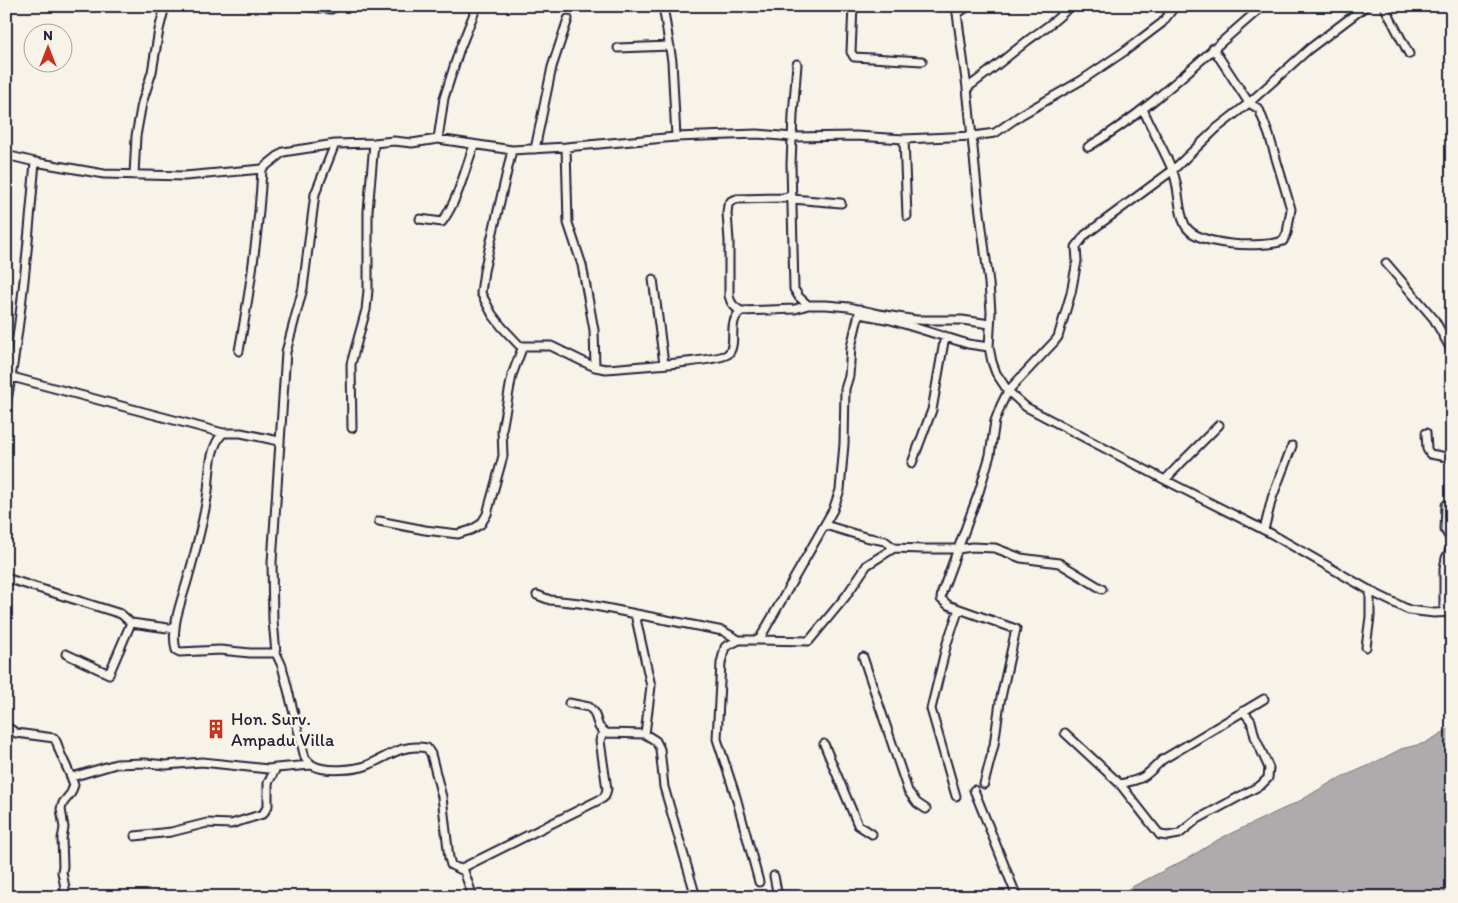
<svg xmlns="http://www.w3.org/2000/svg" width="1458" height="903" viewBox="0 0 1458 903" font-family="Itim,sans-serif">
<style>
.water{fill:#aeabad;stroke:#76747f}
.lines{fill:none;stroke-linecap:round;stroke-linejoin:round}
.minor-casing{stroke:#22223b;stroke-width:11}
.minor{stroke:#f7f3e8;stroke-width:7}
.labels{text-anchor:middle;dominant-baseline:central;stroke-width:5;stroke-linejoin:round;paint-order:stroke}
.poi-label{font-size:18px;fill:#22223b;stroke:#f7f3e8;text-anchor:start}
</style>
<rect width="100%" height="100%" fill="#f7f3e8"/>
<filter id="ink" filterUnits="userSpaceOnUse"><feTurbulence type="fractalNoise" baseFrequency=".02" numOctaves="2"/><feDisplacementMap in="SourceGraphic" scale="10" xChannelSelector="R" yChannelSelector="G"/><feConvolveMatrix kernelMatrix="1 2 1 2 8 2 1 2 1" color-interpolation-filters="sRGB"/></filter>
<g filter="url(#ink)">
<path class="water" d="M1452,727V897H1118L1132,887L1190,857L1221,838L1298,802L1335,780L1370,765L1401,749L1425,743Z"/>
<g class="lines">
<defs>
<path id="minor" d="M298,6L331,9L337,6
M663,6L672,61L676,137
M853,6L851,52L854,57L922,61
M956,6L967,88L978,197L989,283L991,312L989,347L992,362L996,373L1008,391L1026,407L1165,480L1270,533L1376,594L1409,610L1434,613L1452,612
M1384,6L1409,54
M957,14L968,6
M618,48L670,46
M797,64L793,115L791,164L794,289L799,297L808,305
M967,88C988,73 1007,57 1027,41C1043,29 1056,22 1070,6
M1143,109C1152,131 1165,151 1173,172C1180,189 1177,208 1185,225C1196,247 1263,248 1283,241L1287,233L1291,209L1269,135L1259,109L1249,103L1213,48
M438,139L444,98L459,51L477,6
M904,139L907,216
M335,144L315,194L303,288L286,352L272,562L273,621L276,653L282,666L305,758C308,761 310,764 314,766C326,772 355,770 368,765C388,757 402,743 427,748L431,754L442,797L449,858L451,865L464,871L473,897
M566,147L568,223L582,265L594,330L595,367
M1088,147C1152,109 1206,54 1263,6
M535,149L552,67L568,19
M512,150L484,271L481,293L492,314L502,327L519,345L523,346H551L586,363L595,367L606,369C624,367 718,362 728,354C737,345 729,327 736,317C737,315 739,313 741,311L795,309L808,305H826L849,307L879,314L916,320H962L990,324
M6,155L35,162L104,174L185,176L262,169L283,152L335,144L374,143L394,141L412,143L438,139L512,150L566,147L676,137L757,134L793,137L856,136L904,139L973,136L995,133L1021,115L1082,80L1125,51L1162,23L1175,6
M134,175L136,136L142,103L152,72L159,30L165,6
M792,199L841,203
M420,219L442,222C458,200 465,170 474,145
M1386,263L1434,319L1452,351
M653,279L664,364
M741,311C734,307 731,304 729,296V241L727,213L728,205L731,201L737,199L783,198L788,197L791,194
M860,314L891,320L968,344L989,347
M239,351C250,291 259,230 262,169
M12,377L223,433H241L279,441
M6,406C21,326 28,244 35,162
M352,428L351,364L366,310L368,290V211L374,143
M223,433C209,448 210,472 208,491C204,521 196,549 188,578C182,600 170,627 176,650L180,652L220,650L250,653H276
M1426,433L1427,449L1430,454L1452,458
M912,463L932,410L945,336
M1165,480L1181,463L1219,425
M379,521L425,530L458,534L471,530L481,524L487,514L503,456L502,430L512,375L523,346
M825,525L865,537L885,541L894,548L922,549H958L972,547L995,548L1021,558L1059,563L1102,589
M1264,530L1272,498L1292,446
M6,578L121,614L131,623L175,629
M537,595L550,600L580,603L723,631L739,640H759L833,510L840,490L844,444L845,389L849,376L851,347L860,309
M1444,612V568L1446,558L1451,548L1450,538L1445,530L1446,505
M635,614L651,686L645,734
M739,640L725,647L721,663L717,739L736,797L759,882
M759,640L809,641L846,596L867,565L894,548
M1366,647L1370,617V590
M66,654L109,674L131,623
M863,657L908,791L917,803L926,809
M569,703L589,707L594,712L599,727L606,733
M9,728L16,733L54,738C57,742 58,745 59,750C64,762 70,773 74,785L71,793L63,803L61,809L64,828L62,839L63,866L62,872L65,888L63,897
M1065,733L1120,784L1160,835L1168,836L1179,834L1196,820L1261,785L1268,778L1269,768L1255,737L1251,721L1243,711
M824,744L858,825L872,834
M72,777L116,764L145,763L166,765L202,762L268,769L276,768
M984,784L994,745L1000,702L1016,629L948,605L941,599L942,592L979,492L990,455L995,421L1001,405L1008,391L1055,341L1058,337L1071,293L1077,261L1076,247L1085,235L1173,170L1217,128L1249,103L1309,49L1366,6
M1120,784C1144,779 1145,777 1162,760L1264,699
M974,790L1017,897
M956,796L931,709L947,643L959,609
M135,836L171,832L207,823L231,824L263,814L268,806V783L276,768L311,765
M460,869L603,798L605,796L607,789L600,741L601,737L606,733L645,734L656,741L660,749L664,787L696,897
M774,876L778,897"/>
</defs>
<use href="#minor" class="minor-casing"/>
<use href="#minor" class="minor"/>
</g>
</g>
<defs>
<symbol id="building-bare" viewBox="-9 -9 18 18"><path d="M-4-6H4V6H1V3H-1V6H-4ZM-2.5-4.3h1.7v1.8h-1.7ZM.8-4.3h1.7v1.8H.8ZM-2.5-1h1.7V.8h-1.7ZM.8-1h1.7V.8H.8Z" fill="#c8321e" stroke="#f7f3e8" stroke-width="2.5" paint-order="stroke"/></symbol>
</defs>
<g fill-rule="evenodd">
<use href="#building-bare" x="202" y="715" width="28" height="28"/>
</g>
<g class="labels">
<g class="poi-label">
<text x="231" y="719">Hon. Surv.<tspan x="231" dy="21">Ampadu Villa</tspan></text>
</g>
</g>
<rect width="1458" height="903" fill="none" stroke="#f7f3e8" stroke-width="25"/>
<rect x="12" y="12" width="1433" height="878" fill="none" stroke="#22223b" stroke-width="2" filter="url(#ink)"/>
<g transform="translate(48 48)"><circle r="24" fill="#f7f3e8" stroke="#a29fa3"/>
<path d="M0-4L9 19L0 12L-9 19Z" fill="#c8321e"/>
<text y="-8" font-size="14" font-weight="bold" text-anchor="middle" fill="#22223b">N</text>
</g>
</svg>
